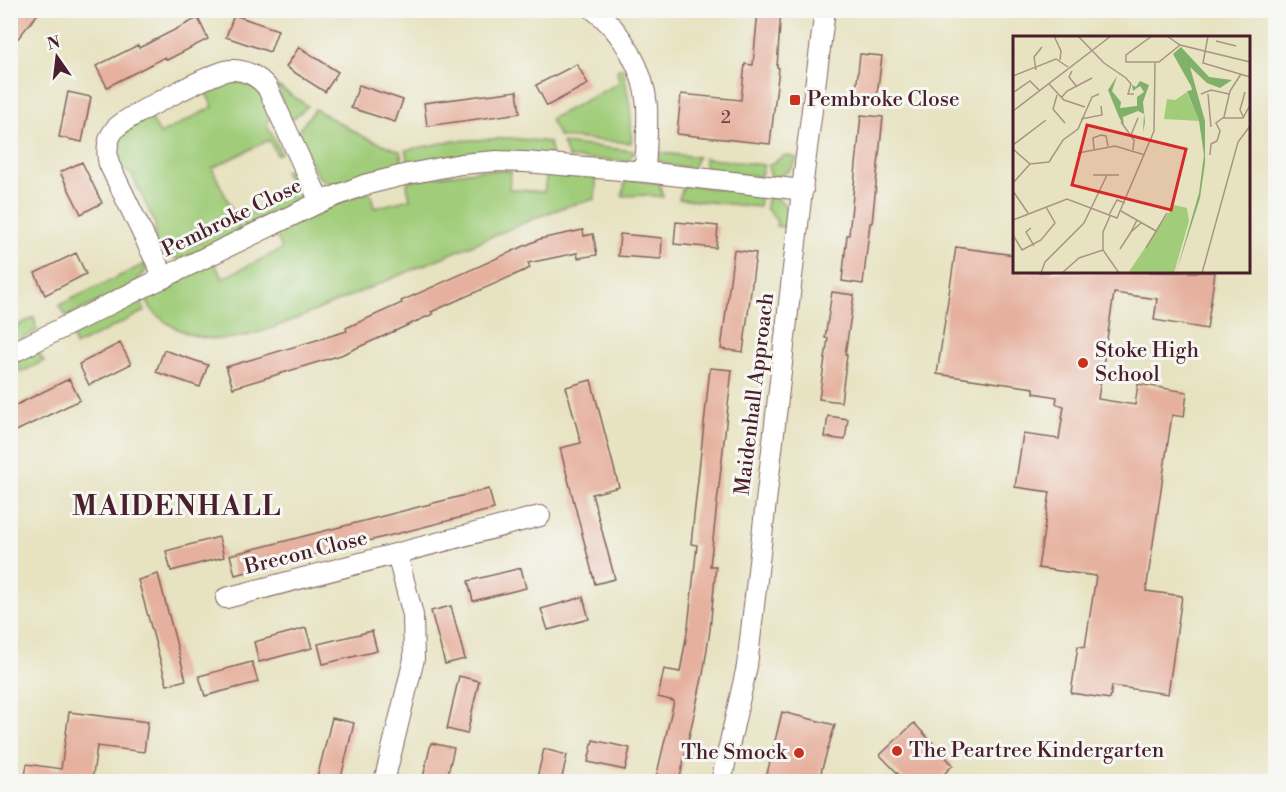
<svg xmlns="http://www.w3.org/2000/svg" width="1286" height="792" viewBox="0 0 1286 792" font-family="'Libre Bodoni',serif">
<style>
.green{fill:#a1cd7a;stroke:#767652;stroke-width:1.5}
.building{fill:#e6b09e}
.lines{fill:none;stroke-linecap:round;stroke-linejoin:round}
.minor-casing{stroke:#81635f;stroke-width:22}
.minor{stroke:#fff;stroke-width:20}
.poi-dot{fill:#c8321e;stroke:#f6f6f2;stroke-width:2}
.labels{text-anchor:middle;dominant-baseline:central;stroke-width:6;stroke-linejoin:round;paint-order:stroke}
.number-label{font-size:18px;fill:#714348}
.poi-label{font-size:21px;fill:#4a1f2b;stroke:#f6f6f2;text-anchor:start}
.street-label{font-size:21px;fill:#4a1f2b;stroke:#f6f6f2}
.district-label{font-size:27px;font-weight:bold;letter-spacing:1.5px;fill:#4a1f2b;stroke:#f6f6f2}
.inset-road{fill:none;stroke:#a89484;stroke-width:1.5}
.view{fill:#d62828;fill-opacity:0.15;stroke:#d62828;stroke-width:3}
.inset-edge{fill:none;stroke:#4a1f2b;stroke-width:3}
</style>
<rect width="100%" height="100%" fill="#f6f6f2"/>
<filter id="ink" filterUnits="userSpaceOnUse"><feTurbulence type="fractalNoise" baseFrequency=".0167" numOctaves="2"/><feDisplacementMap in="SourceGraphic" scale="12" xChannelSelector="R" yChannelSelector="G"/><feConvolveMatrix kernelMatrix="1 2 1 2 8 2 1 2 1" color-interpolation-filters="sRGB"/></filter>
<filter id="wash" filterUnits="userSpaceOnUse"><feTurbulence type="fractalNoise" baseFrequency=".008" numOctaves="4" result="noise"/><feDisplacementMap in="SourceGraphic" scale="24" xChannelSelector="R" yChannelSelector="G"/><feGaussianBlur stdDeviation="1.35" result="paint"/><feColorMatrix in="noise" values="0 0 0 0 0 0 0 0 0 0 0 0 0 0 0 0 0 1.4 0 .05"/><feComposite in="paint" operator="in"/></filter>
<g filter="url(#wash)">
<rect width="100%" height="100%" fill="#e7e2c0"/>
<path class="green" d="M623,68C628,93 633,117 631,143L559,137L550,119L619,83L617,70Z
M224,80C253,81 257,88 271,110L267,125L281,153L277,155L269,140L212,168L234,214C210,229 187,248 157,248L155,244V223L132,175L117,165C114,134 127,130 149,114L160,134L213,107L203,87Z
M276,85L308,106L290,121Z
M315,109L362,136L400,151L403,165C385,170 346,185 331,183C325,182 322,179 318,176L296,134Z
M510,138L549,142L552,156L409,164L405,150L454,141Z
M562,143L636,151L627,161L569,158Z
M652,152L698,157L693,168C677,166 660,167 652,152Z
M785,155L797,158C794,170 783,176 771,177L768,166Z
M704,158L764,165L760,177L706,170Z
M299,169L304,184V193L298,203L249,229L245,226L241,217L294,190L284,171Z
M481,170L511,171L509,189L544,192L547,172L594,176L596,184L595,199L568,206L545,214L310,313C268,330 220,353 176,328C160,319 152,313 144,296L214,263L223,278L282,249L276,234L334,204L368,192L371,194L374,208L410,199L407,184L408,181Z
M626,179L659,183L663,197L647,195L622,196Z
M684,185L758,193L760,199L759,207L679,199Z
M770,195C786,200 790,212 790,228L776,226L777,221L766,208L767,200Z
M236,219L240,227L238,234L180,259L165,255L173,251L196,244Z
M147,263L144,273L134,284L67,317L59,305Z
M139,298L145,311L75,346L71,331Z
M34,317L37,331L11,344V329Z
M35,349L44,361L20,373L17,358Z"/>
<g id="blocks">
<path class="building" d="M10,10H41L10,48Z
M758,10H781L777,67L779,68L770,144L677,134L681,94L741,100L745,64L753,65Z
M234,15L278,30L270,52L226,37Z
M198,18L208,39L167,60L165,57L107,87L96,66L138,45L139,48Z
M299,47L338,72L325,92L286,67Z
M860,54L882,56L876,103L855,100Z
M577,64L588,84L547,106L536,85Z
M359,85L403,100L395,122L351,108Z
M517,91L520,113L427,126L424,103Z
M68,92L91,97L82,142L59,137Z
M861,115L883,117L872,223H870L863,284L842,281L847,235H849Z
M82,162L102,203L81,214L60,172Z
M676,222L718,226L716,248L674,244Z
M583,230L584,236L593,234L597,255L578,258L577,253L528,263L530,268L431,312L433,314L341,355L233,388L226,367L347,331L346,328L402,303L401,301L540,239Z
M620,234L662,238L661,259L618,256Z
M956,247L1014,255V272H1215L1207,329L1154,320L1157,299L1114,293L1098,399L1135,405L1138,384L1187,392L1184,417L1172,415L1146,591L1182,596L1168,694L1112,686L1110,699L1071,693L1078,646L1085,647L1096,576L1038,568L1050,492L1015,487L1023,434L1059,439L1064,406L1056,404L1057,397L1034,393V388L937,374Z
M734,250L756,253L743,352L721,349Z
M76,253L86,274L45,295L35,273Z
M832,292L854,295L845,355H847L841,402L819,399L828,338H825Z
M120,343L131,364L89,385L79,364Z
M164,350L208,365L200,387L156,372Z
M710,368L732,370L710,566H716L710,630L703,674L679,782H655L674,701L658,697L664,669L680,672L688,627L697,545L691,544Z
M69,379L80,400L10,434V408Z
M591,380L619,487L592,494L615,579L595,584L560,448L581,443L566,387Z
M828,416L848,419L845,440L825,437Z
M489,489L494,509L235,575L230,555Z
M219,537L224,557L171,571L166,551Z
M521,568L526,588L473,601L468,581Z
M158,574L186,680L167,685L138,580Z
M583,597L589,619L548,630L541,609Z
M451,606L465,659L445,664L431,611Z
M306,628L312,648L259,662L254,642Z
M372,631L377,651L323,664L318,644Z
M252,662L258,682L205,696L199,676Z
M459,676L479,681L467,734L447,729Z
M69,712L148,722L144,752L97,746L92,782H24L27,764L61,769Z
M782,712L835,725L818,782H765Z
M332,718L354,723L340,782H316Z
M914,723L953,765L936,782H906L880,755Z
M593,740L630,748L625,770L588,762Z
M431,743L454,748L446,782H422Z
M544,749L567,755L561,782H536Z"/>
</g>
</g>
<g filter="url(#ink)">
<use href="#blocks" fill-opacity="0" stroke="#81635f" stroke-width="1.5"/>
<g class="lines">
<defs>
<path id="minor" d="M594,10C623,32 644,70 647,106C648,128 646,150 645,172
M164,278L109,164C106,152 107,139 115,129C125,117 214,72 230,70C244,69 258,76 267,87L320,202
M10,354L138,290L320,202L364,185L408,174L461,164L497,161L525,162L645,172L803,190
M226,598L540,516
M384,782L414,659L413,615L397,554
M721,782L747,666L806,156L825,10"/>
</defs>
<use href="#minor" class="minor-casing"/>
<use href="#minor" class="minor"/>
</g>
</g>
<g class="poi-dot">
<rect x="789" y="94" width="12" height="12" rx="3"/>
<circle cx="1083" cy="363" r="6"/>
<circle cx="897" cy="751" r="6"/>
<circle cx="799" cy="753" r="6"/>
</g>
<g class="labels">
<g class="number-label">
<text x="726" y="117">2</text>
</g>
<g class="poi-label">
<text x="807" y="100">Pembroke Close</text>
<text x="1095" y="351">Stoke High<tspan x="1095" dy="24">School</tspan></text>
<text x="909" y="751">The Peartree Kindergarten</text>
<text x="787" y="753" text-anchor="end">The Smock</text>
</g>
<g class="street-label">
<text transform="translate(232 218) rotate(-26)">Pembroke Close</text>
<text transform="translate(755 394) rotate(-83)">Maidenhall Approach</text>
<text transform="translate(306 553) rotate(-14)">Brecon Close</text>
</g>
<g class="district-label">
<text x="177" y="507">MAIDENHALL</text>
</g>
</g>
<g transform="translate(1013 36)">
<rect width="237" height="237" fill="#e7e2c0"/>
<path d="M174,56L186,85L151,83L154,63L162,64ZM161,169L174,172L176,185L161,237H115Z" fill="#a1cd7a"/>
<path d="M168,11L196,41L219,44L207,52L194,47L177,31L192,85V127L187,162L163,237L186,157L191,119L186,85L174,55L179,54L178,50L160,18ZM104,40L99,55L108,66L107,72L124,70V61L131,56L127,50L120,55L119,49L123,51L127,45L136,49L130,66L132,86L130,97L131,78L125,75L110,81L111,91L106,81L95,54Z" fill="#80b06a"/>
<path class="inset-road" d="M41,0L48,15L47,24M65,0L91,27L113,42L118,48L115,58H121M139,0L113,19V26H146L167,9M154,0L167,9L237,26M195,0L190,27L237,41M203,5L223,10M23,34L21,21L29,11M59,35L56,41L64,51M0,40L43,23L55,31M36,48L51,64L72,71M1,56L17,45L27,55M188,58L198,54L216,58M195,58L198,91M44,59L40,73L52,87M48,62L54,55L79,42M0,75L98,0M210,82H230L237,69M231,82L227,74L232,56M68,83L89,79L88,70M108,86L121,104L120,114M118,99L125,82M0,109L33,84M0,113L17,128L36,126L50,104L65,93L79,61L86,58M81,113L80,102L88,99L93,100L95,110M65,117L102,110L132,119M197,119L198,108L204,105L207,95L203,87L211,81L217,55L228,38M80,139H106M0,147L17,128M0,155L15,177M108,175L143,195M96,179L104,164L112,167M97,180L90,196V214L106,237M0,184L54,163L104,182L141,95L142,27M124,184L118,196L128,187M18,192L13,196L21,210M0,199L9,214L28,204L42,187L33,171M133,212L154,177M107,213L118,196M28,237L32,226L71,187L94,139M49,237L66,222L90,214M189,237L225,106L237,90"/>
<path class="view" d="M74,89L173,113L158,174L59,149Z"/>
<rect width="237" height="237" class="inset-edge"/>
</g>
<rect width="1286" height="792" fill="none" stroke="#f6f6f2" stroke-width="36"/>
<g transform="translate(57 57) rotate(346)" stroke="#f6f6f2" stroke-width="4.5" paint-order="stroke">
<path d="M0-4.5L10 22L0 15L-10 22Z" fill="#4a1f2b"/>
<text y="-9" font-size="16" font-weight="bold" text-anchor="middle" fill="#4a1f2b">N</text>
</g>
</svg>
